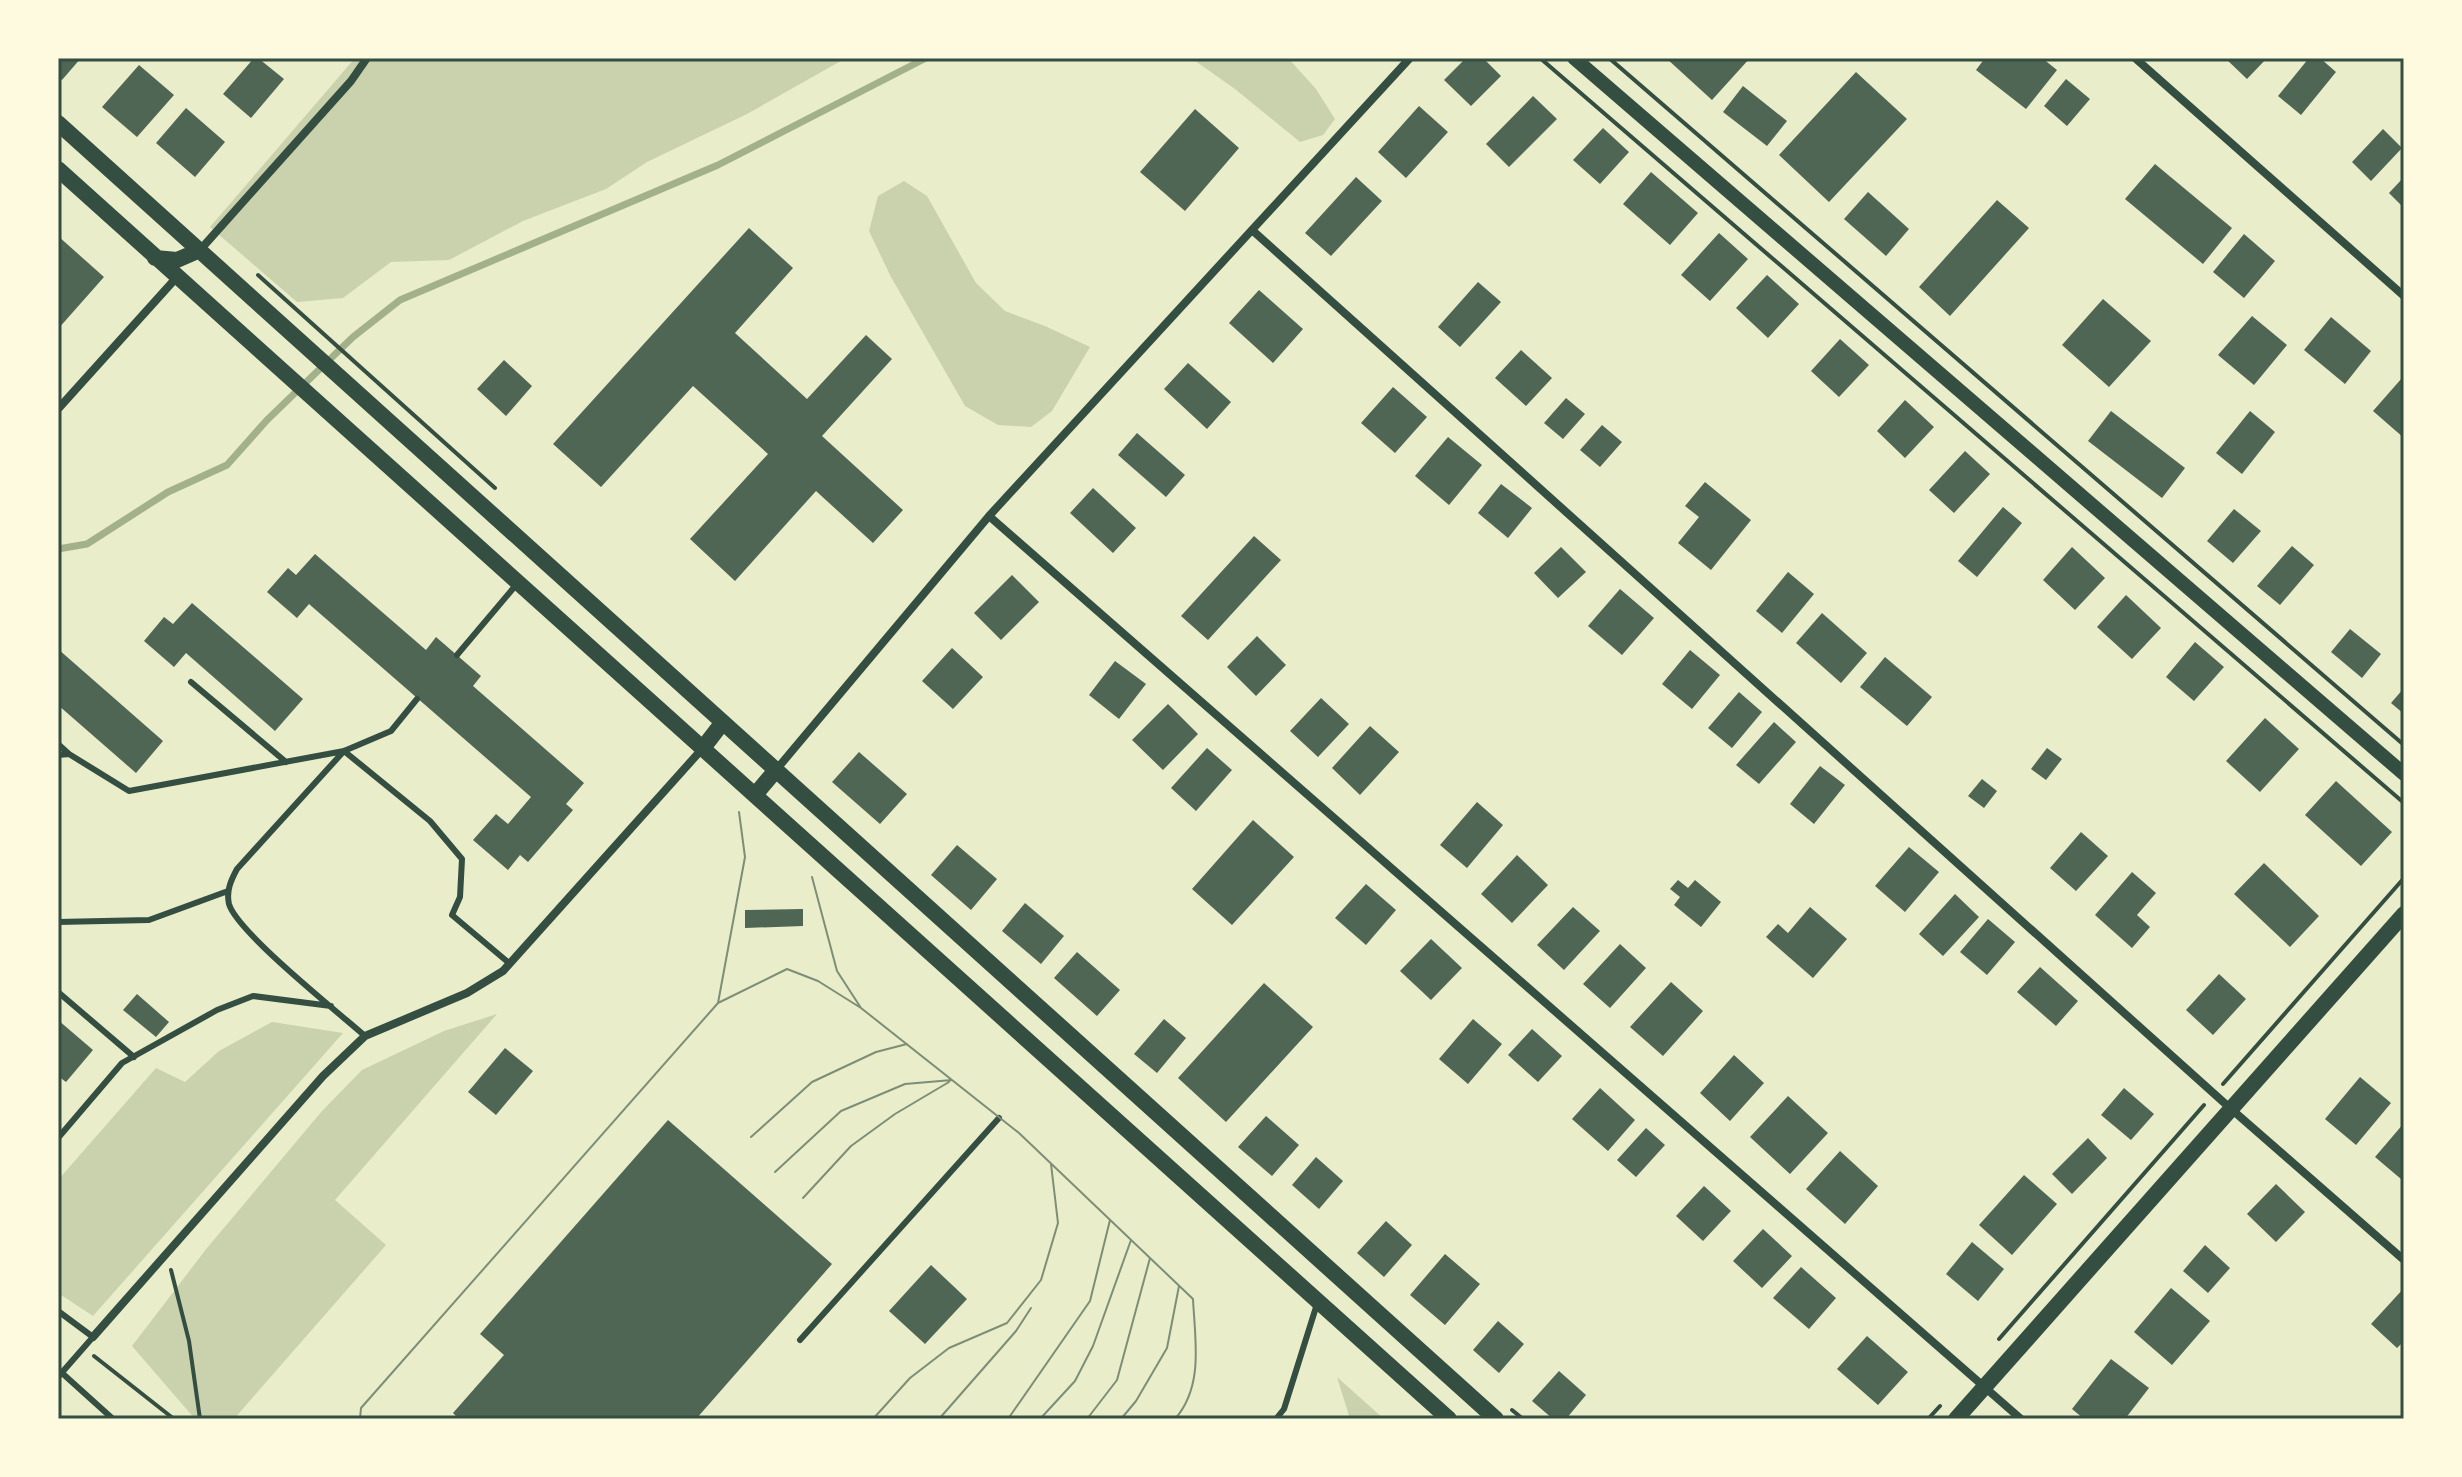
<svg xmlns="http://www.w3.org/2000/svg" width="2462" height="1477" viewBox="0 0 2462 1477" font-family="'DM Sans',sans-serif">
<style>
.green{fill:#cad2ad}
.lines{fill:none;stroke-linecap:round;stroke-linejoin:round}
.stream{stroke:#a3b18a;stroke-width:7}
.building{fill:#4f6655}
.path{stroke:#344e41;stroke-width:4}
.service{stroke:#344e41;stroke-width:6}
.minor{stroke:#344e41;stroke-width:8}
.tertiary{stroke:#344e41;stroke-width:14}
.secondary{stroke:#344e41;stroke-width:16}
.tram{stroke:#7c8e77;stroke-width:2}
.neatline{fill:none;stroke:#344e41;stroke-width:3}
</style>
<rect width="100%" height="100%" fill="#e9edc9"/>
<path class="green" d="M355,58H846L747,114L647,162L606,189L523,221L449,260L391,262L343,298L297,302L210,227Z
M1191,58H1288L1316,89L1335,119L1323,135L1300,142L1235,89Z
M904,181L927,196L976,283L1005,311L1045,326L1090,347L1052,411L1031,427L998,425L965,406L891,277L869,231L878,196Z
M497,1014L335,1200L386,1245L234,1419H195L132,1346L207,1248L322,1111L362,1070L444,1031Z
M272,1022L343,1033L93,1316L58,1293V1180L156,1068L185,1082L219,1051Z
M1337,1377L1384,1419H1350Z"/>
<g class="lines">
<path class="stream" d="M58,549L87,544L168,492L227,465L267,420L353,337L400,300L718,165L926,58"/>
</g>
<path class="building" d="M58,58H81L62,80L58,76Z
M254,58H258L284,79L251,118L223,94Z
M1466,58H1483L1501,76L1471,106L1444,80Z
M1666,58H1750L1712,100Z
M1985,58H2042L2057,70L2026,109L1976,70Z
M2225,58H2267L2247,79Z
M2309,58H2320L2336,72L2301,115L2278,96Z
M139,65L174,95L137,137L102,107Z
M1856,72L1907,119L1829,202L1779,155Z
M2066,79L2090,99L2067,126L2044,106Z
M1743,86L1787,121L1767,146L1723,112Z
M1533,96L1557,119L1509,167L1486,144Z
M1419,106L1448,132L1406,178L1378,152Z
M186,108L225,142L195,177L156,143Z
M1195,109L1239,148L1185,211L1140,172Z
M1603,128L1629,152L1600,184L1573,160Z
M2383,129L2402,148L2371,181L2352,162Z
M2155,164L2232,228L2203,264L2125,199Z
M1651,172L1698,213L1670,245L1623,204Z
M1356,177L1382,201L1331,256L1305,233Z
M2404,177V208L2389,193Z
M1868,192L1909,229L1886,256L1844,219Z
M1997,200L2029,228L1950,316L1919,287Z
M749,228L793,268L735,333L807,399L866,335L892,359L822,436L903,510L873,543L816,491L735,581L690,539L768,454L693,386L601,487L553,444Z
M1719,233L1748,259L1710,301L1681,275Z
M2244,234L2275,261L2244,298L2213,272Z
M58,236L104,277L58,329Z
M1767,275L1799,304L1768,338L1736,308Z
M1478,282L1501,302L1460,347L1438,327Z
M1259,290L1303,329L1273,363L1229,323Z
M2103,299L2151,341L2109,387L2062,345Z
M2252,316L2287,345L2254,385L2218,355Z
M2331,317L2371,351L2345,384L2304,350Z
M1840,339L1869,365L1839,397L1811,371Z
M1521,350L1552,378L1526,406L1495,378Z
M504,360L532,386L506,416L477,389Z
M1188,363L1231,402L1207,429L1164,389Z
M2402,378L2404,380V438L2373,411Z
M1393,387L1427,417L1395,453L1361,423Z
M1566,398L1585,414L1563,439L1544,423Z
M1905,400L1934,427L1905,458L1877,431Z
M2111,411L2185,468L2162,498L2088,441Z
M2250,411L2275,432L2242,474L2216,453Z
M1602,425L1622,442L1600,467L1580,450Z
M1137,433L1185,475L1166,497L1118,455Z
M1448,437L1482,465L1449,505L1415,476Z
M1965,451L1990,474L1954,513L1929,490Z
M1705,482L1751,520L1711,570L1678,543L1699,517L1685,506Z
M1501,484L1532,508L1508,538L1478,513Z
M1093,488L1136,528L1113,553L1070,513Z
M2003,507L2022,523L1977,577L1958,561Z
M2234,509L2261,531L2233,563L2207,541Z
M1254,536L1281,560L1208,640L1181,616Z
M2292,546L2314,565L2280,605L2257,586Z
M1561,547L1586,572L1558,598L1534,573Z
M2072,547L2105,578L2075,610L2043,580Z
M315,554L426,650L436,637L481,676L473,686L584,783L566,804L573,810L528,862L520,855L508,870L473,840L496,814L508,824L531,797L309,604L297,618L267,592L288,568L296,575Z
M1788,572L1814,594L1782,633L1756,611Z
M1012,575L1039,602L1001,640L974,613Z
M1620,589L1654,618L1622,655L1588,626Z
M2126,595L2161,628L2132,659L2097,627Z
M192,603L303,699L275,731L186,653L174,667L144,641L164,617L173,624Z
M1822,613L1867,653L1841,683L1796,643Z
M2350,629L2381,654L2362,678L2331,652Z
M1257,636L1286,665L1256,696L1227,667Z
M2195,642L2224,667L2194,701L2166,677Z
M952,648L983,677L953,709L922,681Z
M58,649L163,741L136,773L58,705Z
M1690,650L1720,675L1692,709L1662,684Z
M1885,657L1932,697L1907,726L1860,687Z
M1115,661L1146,684L1119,719L1089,695Z
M2404,688V714L2391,703Z
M1739,692L1762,712L1732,748L1708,728Z
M1321,698L1349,724L1318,757L1290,731Z
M1168,704L1198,734L1163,770L1132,740Z
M2265,718L2299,749L2260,792L2226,761Z
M1774,722L1796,742L1759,784L1736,765Z
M1370,726L1399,752L1360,795L1332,768Z
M1207,748L1232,770L1196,811L1171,788Z
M2047,748L2062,759L2046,780L2031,769Z
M859,752L907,794L880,824L832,782Z
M1820,766L1845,785L1814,824L1790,804Z
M1982,779L1997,791L1984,808L1968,796Z
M2336,781L2392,832L2361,866L2305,815Z
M1477,802L1503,825L1467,868L1440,845Z
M1253,820L1294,857L1232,925L1192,889Z
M2081,832L2108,856L2076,891L2050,868Z
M957,845L997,879L971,910L931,875Z
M1909,847L1939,872L1905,912L1875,886Z
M1517,855L1548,885L1512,923L1481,894Z
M2264,863L2319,916L2290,947L2234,894Z
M2132,872L2156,893L2137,915L2150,927L2132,948L2095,915Z
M1678,880L1688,888L1695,880L1721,902L1701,927L1674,905L1680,897L1670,889Z
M1366,884L1396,910L1366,945L1335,918Z
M1955,894L1979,917L1943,956L1919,934Z
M1025,903L1064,936L1041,964L1002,931Z
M1573,907L1600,931L1564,970L1537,945Z
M1810,907L1847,939L1813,978L1766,937L1778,924L1788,933Z
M803,909V926L745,928V910Z
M1988,919L2015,942L1987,975L1960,952Z
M1431,939L1462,968L1431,1000L1400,971Z
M1620,944L1646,968L1610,1008L1583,984Z
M1077,952L1120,990L1097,1016L1054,978Z
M2040,967L2078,1001L2056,1026L2017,992Z
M2219,974L2246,999L2213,1035L2186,1010Z
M1671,982L1703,1011L1663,1056L1630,1027Z
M1264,983L1313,1027L1226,1122L1178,1078Z
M137,994L169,1022L156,1037L123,1010Z
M1164,1019L1186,1038L1157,1073L1134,1054Z
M1473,1019L1502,1044L1468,1084L1439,1059Z
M58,1020L93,1050L66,1082L58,1076Z
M1532,1029L1562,1056L1538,1082L1508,1055Z
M505,1048L533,1071L496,1115L468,1092Z
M1734,1055L1764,1083L1730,1121L1700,1093Z
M2360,1077L2391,1103L2356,1145L2325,1119Z
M1600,1088L1635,1120L1608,1151L1572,1119Z
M2124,1088L2154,1114L2131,1140L2101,1115Z
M1788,1096L1828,1133L1790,1174L1750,1137Z
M1266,1116L1299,1145L1272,1176L1238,1147Z
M668,1120L832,1264L696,1419H459L453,1413L504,1355L480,1334Z
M2404,1123V1175L2401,1179L2375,1157Z
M1646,1128L1665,1145L1636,1177L1617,1160Z
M2088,1138L2107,1158L2072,1194L2052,1174Z
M1840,1151L1878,1186L1845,1224L1806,1189Z
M1316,1157L1343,1181L1319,1209L1292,1185Z
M2024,1175L2057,1204L2012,1255L1979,1225Z
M2276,1184L2305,1212L2276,1242L2247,1214Z
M1704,1186L1731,1211L1703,1241L1676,1216Z
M1386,1221L1412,1245L1384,1277L1357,1253Z
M1763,1229L1792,1256L1762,1288L1733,1261Z
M1972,1242L2004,1269L1978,1301L1946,1274Z
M2205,1245L2230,1268L2208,1293L2183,1271Z
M1445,1254L1480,1284L1445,1325L1410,1295Z
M931,1265L967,1299L925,1344L889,1311Z
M1801,1267L1836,1298L1809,1329L1773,1298Z
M2171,1288L2210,1321L2172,1365L2134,1332Z
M2404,1288V1341L2397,1348L2371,1324Z
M1498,1321L1524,1344L1499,1373L1473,1350Z
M1867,1336L1908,1372L1878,1405L1837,1369Z
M2111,1359L2149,1388L2125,1419H2084L2072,1409Z
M1559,1371L1586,1395L1566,1419H1553L1532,1401Z"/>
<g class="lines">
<path class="path" d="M1540,58L2404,803
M1609,58L2404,745
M258,275L495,488
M2223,1084L2404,878
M171,1270L189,1341L200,1419
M1999,1339L2204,1105
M94,1356L174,1419
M1512,1410L1523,1419
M1928,1419L1940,1406"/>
<path class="service" d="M457,655L516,585
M191,682L286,762
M58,744L69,754
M58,755L69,754L129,791L344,751L391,731L417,699
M58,922L149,920L228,891
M58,992L134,1057
M365,1036C338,1012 237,932 229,904C226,891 231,880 237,869L344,751L430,821L462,859L460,897L452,915L509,963
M58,1138L122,1063L217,1010L253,996L331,1006
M58,1311L93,1337L58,1377
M800,1340L999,1118
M62,1373L113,1419
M1276,1419L1284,1409L1317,1304"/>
<path class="minor" d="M2135,58L2404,296
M1252,230L2230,1108L2404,1260
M200,250L351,81L367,58
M58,409L177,277
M989,516L2021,1419
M776,770L989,516L1410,58
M93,1337L323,1076L365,1036L467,993L503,971L703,748"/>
<path class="tertiary" d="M1574,58L2404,774"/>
<path class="secondary" d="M58,123L1496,1419
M58,169L1449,1419
M155,258L177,260L200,250
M703,748L723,722
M755,795L776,770
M1956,1419L2404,914"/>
<path class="tram" d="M812,877L837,971L861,1008L1019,1133L1193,1299C1195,1340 1204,1386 1175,1419
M718,1003L745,857L739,812
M751,1137L812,1082L876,1052L907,1044
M775,1172L841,1111L905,1084L952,1080
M803,1198L851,1146L895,1114L949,1082
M360,1419L361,1408L718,1003L787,969L818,981L861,1008
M873,1419L910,1378L949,1348L1007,1323L1041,1280L1058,1223L1051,1164
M939,1419L1016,1331L1031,1308
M1008,1419L1090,1301L1110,1220
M1040,1419L1075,1381L1093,1346L1131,1240
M1087,1419L1117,1380L1150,1258
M1121,1419L1136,1401L1167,1348L1179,1286"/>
</g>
<rect width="2462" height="1477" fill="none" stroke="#fefae0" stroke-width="120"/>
<rect x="60" y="60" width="2342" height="1357" class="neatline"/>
</svg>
